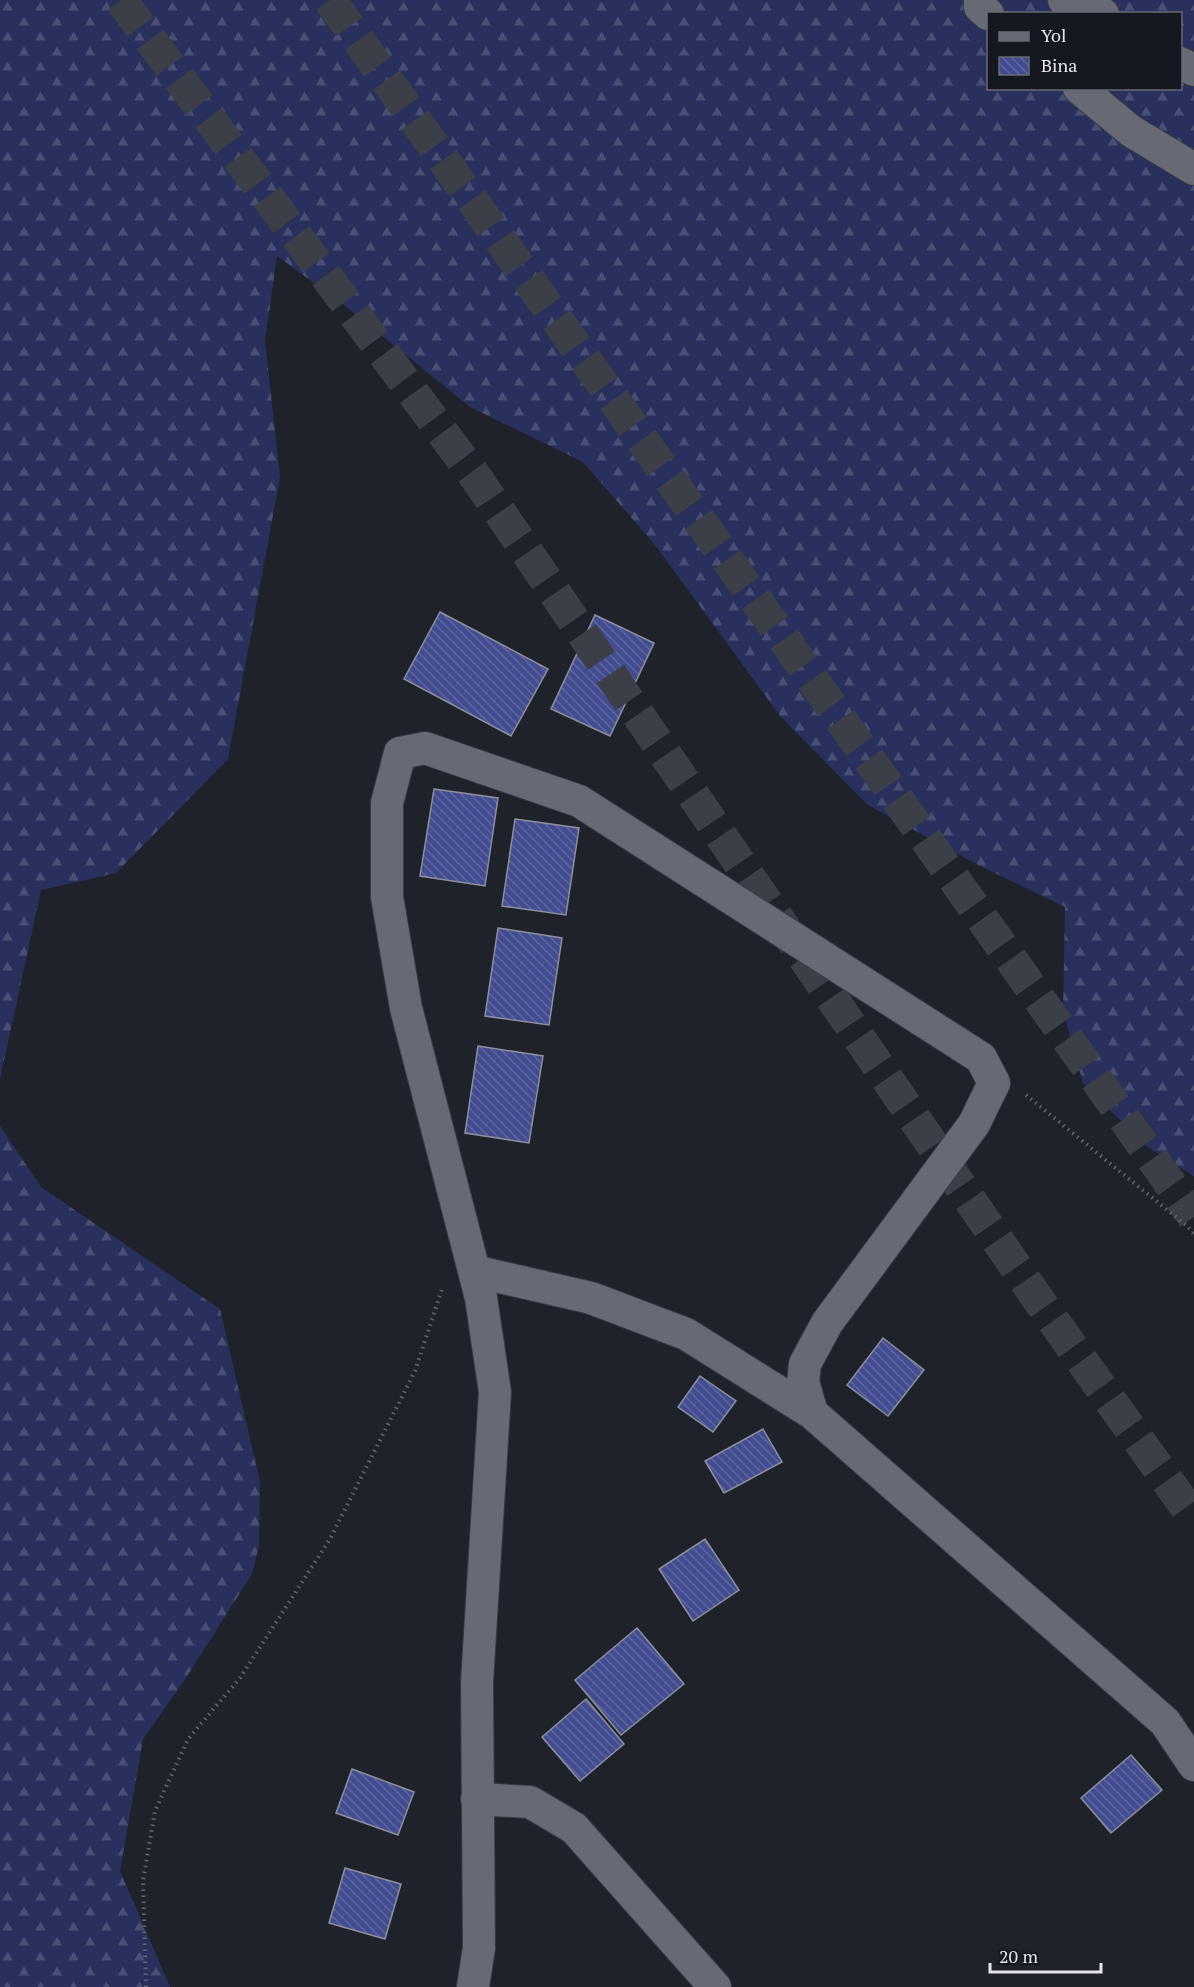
<svg xmlns="http://www.w3.org/2000/svg" width="1194" height="1987" viewBox="0 0 1194 1987" font-family="'PT Serif',serif">
<style>
.forest{fill:url(#forest-firs);fill-rule:evenodd}
.building{fill:url(#building-back-hatch);stroke:#8d909b;stroke-width:1.5}
.lines{fill:none;stroke-linecap:round;stroke-linejoin:round}
.trunk-tunnel{stroke:#3d3f48;stroke-width:33;stroke-dasharray:33 16;stroke-linecap:butt}
.minor-casing{stroke:#393b43;stroke-width:34}
.path{stroke:#64656e;stroke-width:4;stroke-dasharray:1.5 4.5;stroke-linecap:butt}
.minor{stroke:#676a75;stroke-width:32}
</style>
<defs>
<pattern id="forest-firs" width="22" height="20" patternUnits="userSpaceOnUse" patternTransform="scale(1.5)"><rect width="22" height="20" fill="#2a305d"/><path d="M5 1l3.5 6h-7zM16 11l3.5 6h-7z" fill="#494e75"/></pattern>
<pattern id="building-back-hatch" width="6" height="6" patternUnits="userSpaceOnUse" patternTransform="scale(1.5)"><rect width="6" height="6" fill="#434c90"/><path d="M-1 5l2 2M0 0l6 6M5-1l2 2" fill="none" stroke="#5e66a0"/></pattern>
</defs>
<rect width="100%" height="100%" fill="#1f212b"/>
<path class="forest" d="M0,0H1194V1176L1147,1147L1083,1083L1063,1011L1065,907L978,865L868,805L781,717L655,545L583,462L470,407L338,300L277,256L265,341L280,477L228,759L116,873L41,890L0,1079ZM988,14H1180V88H988Z
M0,1126L41,1187L220,1309L260,1482L259,1545L252,1574L184,1681L143,1739L120,1871L170,1987H0Z"/>
<path class="building" d="M440,612L548,669L511,736L404,679Z
M595,615L654,643L610,736L551,709Z
M434,789L498,798L485,886L420,876Z
M515,819L579,828L566,915L502,906Z
M498,928L562,938L549,1025L485,1016Z
M478,1046L543,1056L529,1143L465,1133Z
M883,1338L924,1370L888,1416L847,1385Z
M700,1376L736,1401L713,1432L678,1407Z
M763,1429L782,1462L724,1493L705,1461Z
M705,1539L739,1590L693,1621L659,1569Z
M637,1628L684,1684L621,1735L575,1680Z
M586,1699L624,1744L580,1781L542,1737Z
M1131,1755L1162,1790L1111,1833L1081,1798Z
M352,1769L414,1792L398,1835L336,1813Z
M345,1868L401,1884L385,1939L329,1923Z"/>
<g class="lines">
<path class="trunk-tunnel" d="M121,0L477,479L1035,1295L1194,1518
M330,0L1194,1217"/>
<defs>
<path id="minor" d="M980,0V7L988,14
M1064,0L1103,14
M1180,63L1194,70
M1079,88L1131,131L1194,169
M474,1271L591,1298L686,1334L812,1413
M477,1799L530,1802L574,1828L715,1987
M473,1987L479,1948L477,1682L495,1392L481,1298L406,1008L387,897V803L400,753L425,748L579,801L981,1058L994,1083L974,1124L827,1323L805,1364L803,1382L812,1413L1165,1722L1194,1765"/>
</defs>
<use href="#minor" class="minor-casing"/>
<path class="path" d="M1026,1095L1188,1227L1194,1234
M146,1987L143,1881L155,1811L188,1739L240,1678L330,1539L415,1371L442,1289"/>
<use href="#minor" class="minor"/>
</g>
<rect x="987" y="12" width="195" height="78" fill="#161821" stroke="#696a73" stroke-width="1.5"/>
<rect x="999" y="32" width="30" height="9" fill="#676a75" stroke="#696a73" stroke-width="1.5"/>
<text x="1041" y="42" font-size="18" fill="#e5e6ed">Yol</text>
<rect x="999" y="57" width="30" height="18" fill="url(#building-back-hatch)" stroke="#696a73" stroke-width="1.5"/>
<text x="1041" y="72" font-size="18" fill="#e5e6ed">Bina</text>
<path d="M990 1963v9h111v-9" fill="none" stroke="#e5e6ed" stroke-width="3"/>
<text x="999" y="1963" font-size="18" fill="#e5e6ed" stroke="#161821" stroke-width="4.5" paint-order="stroke">20 m</text>
</svg>
